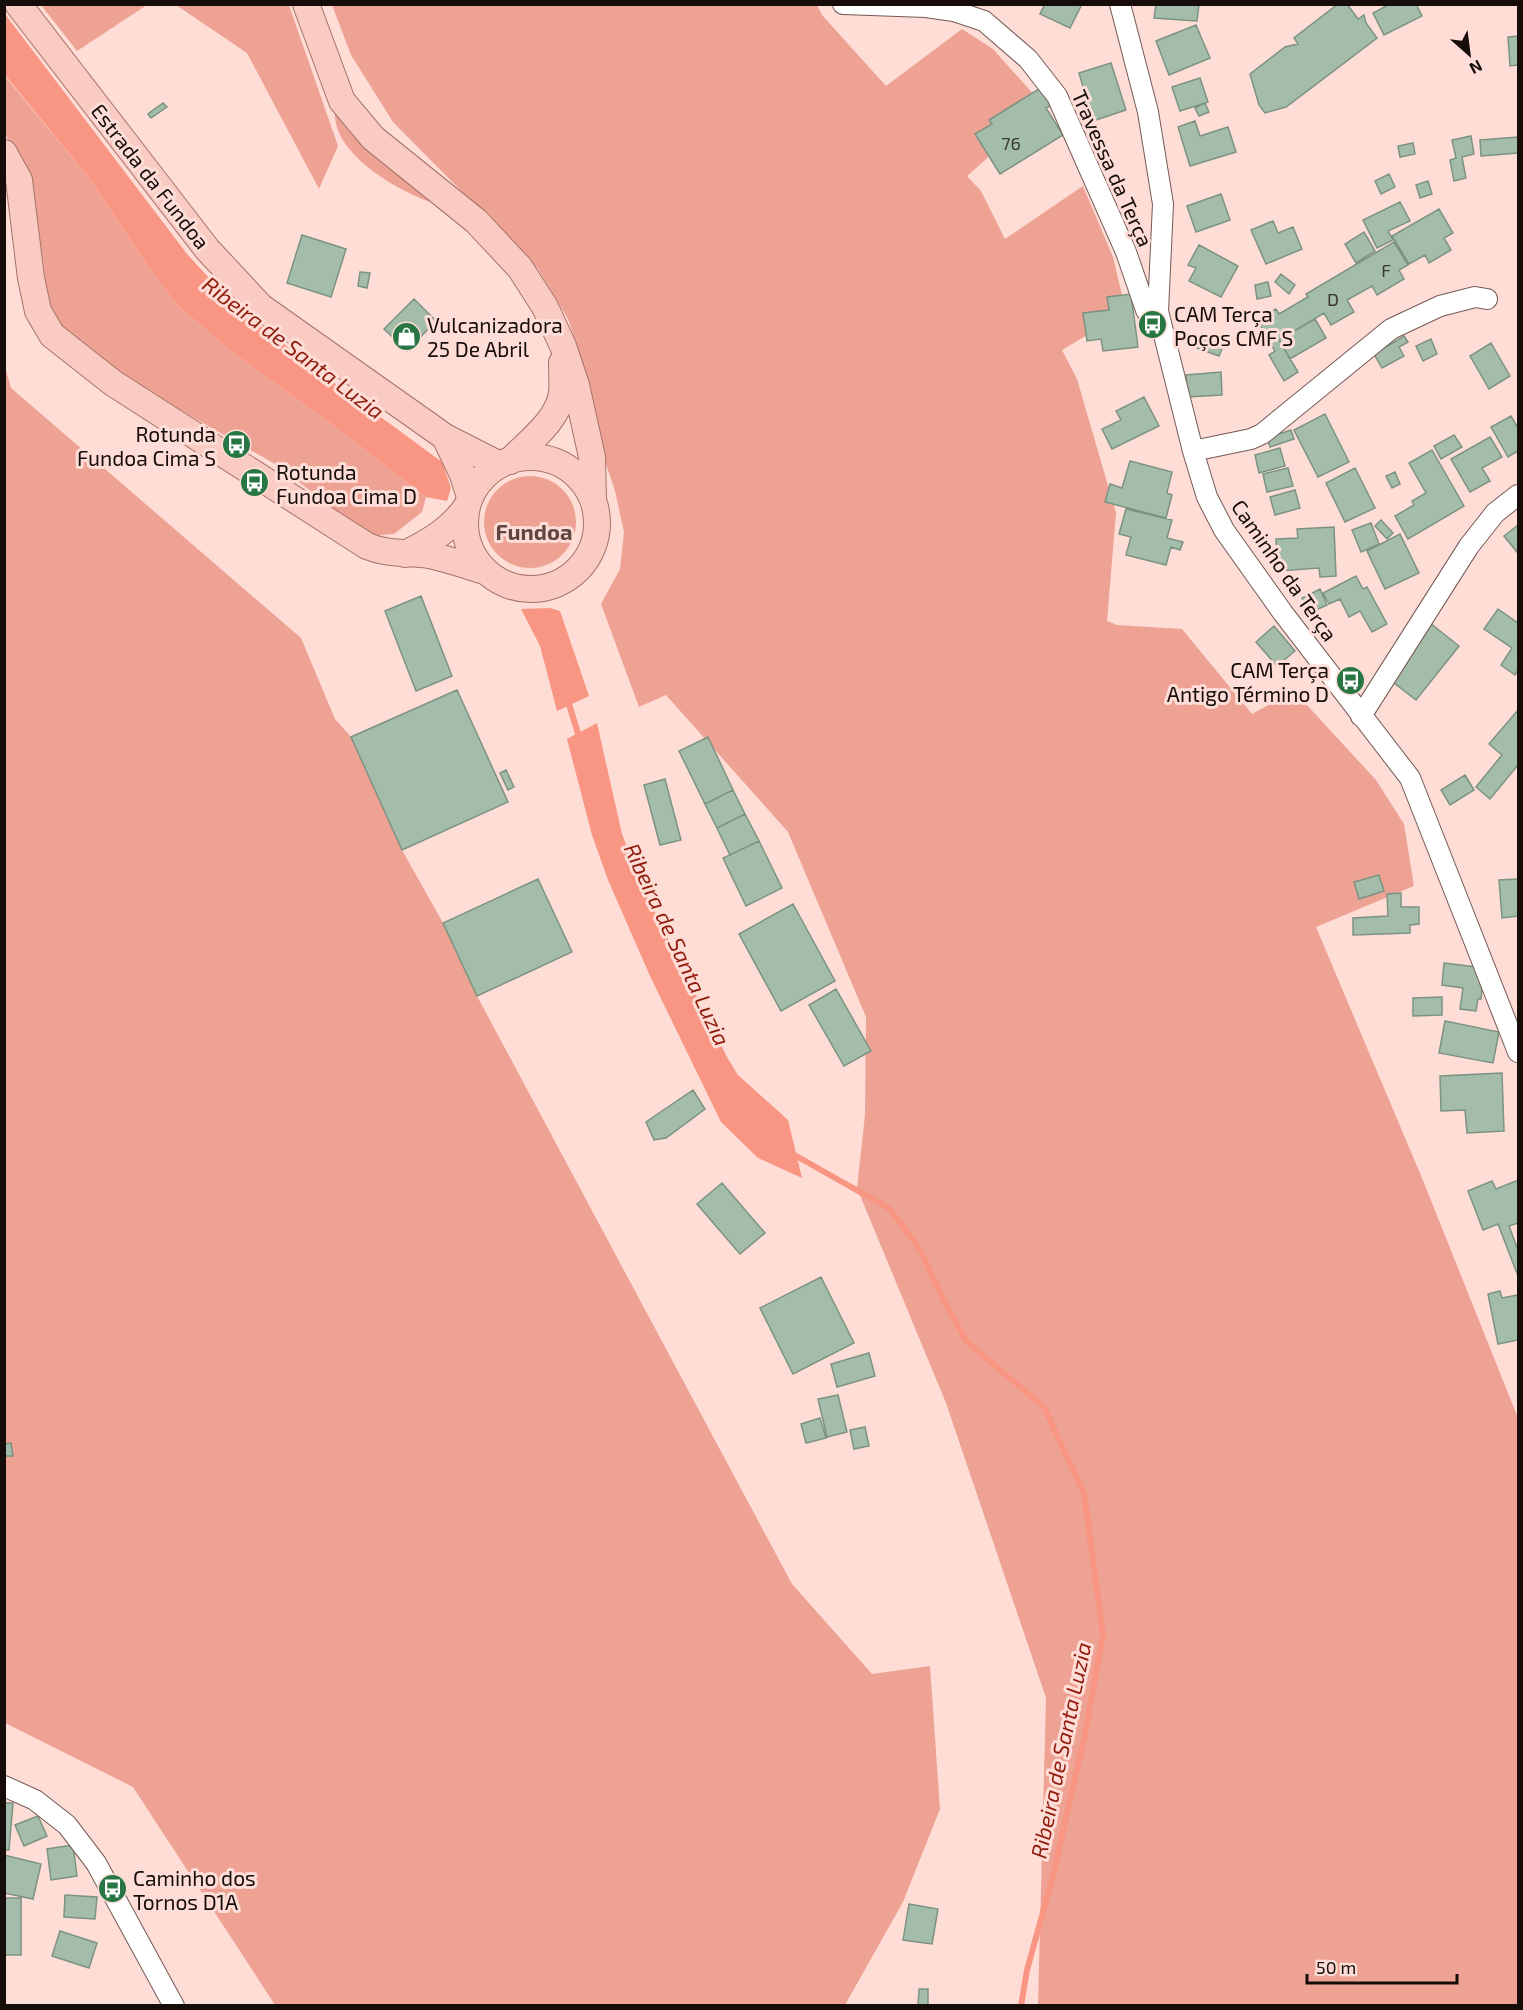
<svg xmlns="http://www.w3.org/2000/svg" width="1523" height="2010" viewBox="0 0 1523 2010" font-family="'Exo 2',sans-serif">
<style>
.green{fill:#eea294}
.water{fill:#f89583}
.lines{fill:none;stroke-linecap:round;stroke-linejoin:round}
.stream{stroke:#f89583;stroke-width:6}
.building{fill:#a4bdaa;stroke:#7c9381;stroke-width:1.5}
.minor-casing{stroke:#755954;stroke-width:22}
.major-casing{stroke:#a77268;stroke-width:28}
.minor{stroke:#fff;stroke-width:20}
.major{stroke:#f9cbc3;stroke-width:26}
.labels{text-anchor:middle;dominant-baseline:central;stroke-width:6;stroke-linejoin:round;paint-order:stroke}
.number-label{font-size:18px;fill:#3a3832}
.street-label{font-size:21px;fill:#160c0a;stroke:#feddd7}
.poi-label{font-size:21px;fill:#160c0a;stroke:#feddd7;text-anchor:start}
.water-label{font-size:22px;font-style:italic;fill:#901c0d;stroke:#feddd7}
.neighbourhood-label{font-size:22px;font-weight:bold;fill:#604641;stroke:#feddd7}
</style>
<rect width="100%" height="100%" fill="#feddd7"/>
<path class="green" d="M41,5H147L77,51Z
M176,5H289L338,146L319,189L247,53Z
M332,5H817L822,15L886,86L962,29L993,49L1045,107L967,176L981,191L1005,239L1083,186L1113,257L1126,312L1062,350L1077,379L1116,513L1107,621L1117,625L1182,629L1252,714L1294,691L1376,780L1404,824L1414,886L1316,927L1422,1178L1518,1418V2005H1038L1046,1698L946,1403L857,1188L865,1115L866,1017L788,832L666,695L639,707L601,604L620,569L624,532L615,491L596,434L587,376L568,319L538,269L393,122L351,55Z
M4,75L89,178L149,268L177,305L232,352L330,423L426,497L422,512L394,534L370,536L275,464L152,394L49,321L43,260L29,178L5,134Z
M335,113L349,131L378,160L433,203C399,192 333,154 335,113Z
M4,363L11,388L301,638L335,719L351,737L402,850L443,923L477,996L792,1584L872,1674L930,1666L940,1809L903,1902L845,2005H275L133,1787L5,1723Z
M484 522a46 46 0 1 1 92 0a46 46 0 1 1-92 0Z"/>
<path class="water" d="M5,14L187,254L230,301L318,371L442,462L451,488L447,501L426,497L330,423L232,352L177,305L149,268L89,178L5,75Z
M550,608L560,611L589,696L557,711L540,646L521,609Z
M597,723L622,834L640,882L728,1059L738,1075L788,1120L802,1178L758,1158L721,1122L650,976L608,880L592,835L567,739Z"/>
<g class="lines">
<path class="stream" d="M568,701L580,740
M791,1153L890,1209L921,1251L944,1301L967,1342L1044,1407L1084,1493L1103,1635L1085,1734L1053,1876L1027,1970L1021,2006"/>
</g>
<path class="building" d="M1045,4H1082L1070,28L1040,14Z
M1156,4H1199L1197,21L1154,18Z
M1338,4H1347L1358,19L1364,15L1366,23L1377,38L1286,107L1265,113L1259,105L1250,74L1285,47L1298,44L1294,38Z
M1390,4H1416L1422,16L1384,35L1373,13Z
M1196,25L1210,58L1169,75L1156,41Z
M1518,36V65L1510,66L1508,37Z
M1111,63L1126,110L1093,121L1079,73Z
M1200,78L1208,102L1180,111L1172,87Z
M1047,84L1058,102L1046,108L1063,135L1000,174L975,134L992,124L989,120Z
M163,103L167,107L151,118L148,114Z
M1205,103L1209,112L1199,116L1195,108Z
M1195,121L1200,136L1228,127L1236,152L1190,166L1178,127Z
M1471,136L1474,154L1462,157L1466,178L1454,181L1450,160L1456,158L1452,140Z
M1518,137V153L1481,156L1480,140Z
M1413,143L1415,154L1400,157L1398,146Z
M1389,174L1395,187L1381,194L1375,181Z
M1428,181L1432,194L1420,198L1416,185Z
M1221,194L1230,220L1196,232L1187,206Z
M1400,202L1410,221L1388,231L1393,240L1377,248L1363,220Z
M1439,209L1453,233L1444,238L1451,250L1429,263L1425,255L1409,264L1392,236Z
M1273,221L1278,233L1293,227L1302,249L1266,264L1251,230Z
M1364,232L1375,251L1356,263L1345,244Z
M302,235L346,249L331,297L287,283Z
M1394,242L1408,265L1399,270L1404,279L1377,295L1372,286L1347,300L1354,312L1331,325L1324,313L1279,340L1298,372L1284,381L1269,355L1275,351L1257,320L1276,309L1279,314L1308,297L1306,294Z
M1199,245L1238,266L1221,297L1189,281L1196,268L1188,265Z
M360,272L370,273L367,288L358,286Z
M1281,274L1295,285L1289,294L1275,282Z
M1268,282L1271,296L1257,299L1255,285Z
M1131,294L1138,347L1103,351L1101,339L1087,341L1083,313L1109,310L1107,297Z
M414,299L436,321L407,351L384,329Z
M1315,319L1326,338L1290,359L1279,340Z
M1202,333L1225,342L1219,356L1197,348Z
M1404,336L1408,342L1399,347L1404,356L1382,368L1374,354Z
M1431,339L1437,354L1423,361L1416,346Z
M1491,343L1510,376L1489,389L1470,356Z
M1221,372L1222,395L1187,397L1186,375Z
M1144,397L1159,426L1112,449L1102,429L1121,420L1116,411Z
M1325,414L1349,462L1318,477L1294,430Z
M1511,416L1518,428V451L1508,457L1491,427Z
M1291,430L1294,439L1270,447L1267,438Z
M1454,435L1462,447L1441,459L1434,446Z
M1490,437L1502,457L1482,468L1490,481L1470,492L1451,459Z
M1280,448L1285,466L1259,473L1255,455Z
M1432,450L1464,506L1408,539L1395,516L1414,505L1412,501L1426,493L1409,463Z
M1130,461L1172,472L1167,493L1172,495L1166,518L1105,502L1110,484L1122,488Z
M1288,468L1293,486L1267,492L1263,474Z
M1355,468L1375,508L1345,522L1326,483Z
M1395,472L1400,484L1392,488L1386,476Z
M1295,490L1300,508L1275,515L1270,497Z
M1126,509L1172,520L1167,538L1183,542L1180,550L1171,547L1166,565L1126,555L1131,537L1119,534Z
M1381,520L1393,533L1387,539L1375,526Z
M1371,523L1379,544L1361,552L1352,530Z
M1518,525V550L1517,552L1504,536Z
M1334,527L1336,576L1320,577L1319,568L1278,571L1276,539L1298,538L1297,529Z
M1400,534L1419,573L1385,589L1367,551Z
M1356,576L1363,589L1367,587L1387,624L1372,632L1360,611L1349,617L1340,599L1329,604L1323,593Z
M1320,589L1327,605L1309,613L1302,598Z
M421,596L452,676L416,691L385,611Z
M1498,609L1518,623V670L1515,675L1501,665L1512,648L1484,629Z
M1430,623L1459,646L1416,700L1389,679Z
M1274,626L1295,651L1277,666L1256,642Z
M457,690L508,802L402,850L351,737Z
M1518,710V765L1490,799L1476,787L1502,755L1489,744Z
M708,737L733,790L705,804L679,751Z
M506,770L514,787L508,790L500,773Z
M1465,775L1474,790L1450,805L1441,790Z
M665,779L681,840L660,845L644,785Z
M733,790L745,814L717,828L705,804Z
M745,814L759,841L730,855L717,828Z
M759,841L782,888L746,906L723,858Z
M1379,875L1384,891L1359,899L1354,882Z
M538,879L572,952L477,996L443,923Z
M1518,879V916L1502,918L1499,880Z
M1401,893V907H1419V924L1410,925V933L1353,935V918L1388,916L1387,894Z
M793,904L835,981L781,1011L739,934Z
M1444,963L1484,968L1481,999H1478L1476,1011L1460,1009L1463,988L1442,985Z
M836,989L871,1051L844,1066L809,1005Z
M1442,997V1015L1413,1016V998Z
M1445,1021L1499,1032L1493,1063L1439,1053Z
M1502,1073L1504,1131L1467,1133L1465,1110L1441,1111L1440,1076Z
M693,1090L705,1109L666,1138L654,1140L646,1122Z
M1518,1180V1223L1509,1226L1518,1250V1276L1498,1224L1483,1230L1468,1191L1492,1181L1496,1189Z
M722,1183L765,1233L740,1254L697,1204Z
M821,1277L854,1343L793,1374L760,1308Z
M1500,1291L1502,1298L1518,1295V1340L1498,1344L1488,1294Z
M869,1353L875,1376L837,1387L831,1364Z
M838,1395L847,1432L827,1437L818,1399Z
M820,1418L826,1438L806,1443L801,1424Z
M865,1427L869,1446L854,1449L850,1430Z
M11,1443L13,1456H4V1444Z
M4,1803H13L9,1850H4Z
M38,1816L47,1836L24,1846L15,1825Z
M73,1845L77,1876L51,1880L47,1849Z
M4,1855L41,1864L33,1899L4,1893Z
M65,1895L97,1897L95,1919L64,1917Z
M4,1898H21V1955H4Z
M909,1904L938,1909L932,1944L903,1940Z
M60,1931L97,1943L89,1968L52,1956Z
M919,1989H928V2006H918Z"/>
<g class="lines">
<defs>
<path id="minor" d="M843,4L926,7L954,11L984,21L1028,59L1057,96L1126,252L1146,310L1158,311
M1120,4L1148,112L1163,204L1158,311L1193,451L1207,497L1224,530L1283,613L1410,778L1518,1052
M1193,451L1251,439L1262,434L1391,329L1440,306L1475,297L1487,299
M1361,716L1469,546L1495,513L1518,495
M4,1786L35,1800L67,1825L96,1863L174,2006"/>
<path id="major" d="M18,4L207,249L261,307L445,437L500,465
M306,4L342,101L373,138L476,221L520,268L545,307L563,346L576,385L592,457L593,500
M4,153L19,180L31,278L38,311L52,335L113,383L367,546C389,555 407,552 429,555C448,559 466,565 484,571
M445,437L463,475L470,497
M465 523a66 66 0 1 1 132 0a66 66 0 1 1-132 0Z
M510,461C529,441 558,421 562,393C563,383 562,373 562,363
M405,554C429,542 452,529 467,506"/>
</defs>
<use href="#minor" class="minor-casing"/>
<use href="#major" class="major-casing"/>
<use href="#minor" class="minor"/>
<use href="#major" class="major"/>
</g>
<defs>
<symbol id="bus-disc" viewBox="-11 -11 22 22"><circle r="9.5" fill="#297645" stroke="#feddd7"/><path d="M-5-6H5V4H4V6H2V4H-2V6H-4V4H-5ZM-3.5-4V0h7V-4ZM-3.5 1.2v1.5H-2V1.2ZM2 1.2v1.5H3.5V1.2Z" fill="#fff"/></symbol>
<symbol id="shop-disc" viewBox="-11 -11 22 22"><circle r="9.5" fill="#297645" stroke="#feddd7"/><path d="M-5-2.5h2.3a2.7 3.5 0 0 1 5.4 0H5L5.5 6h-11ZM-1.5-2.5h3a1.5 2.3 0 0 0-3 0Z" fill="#fff"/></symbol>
</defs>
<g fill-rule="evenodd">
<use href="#bus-disc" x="1136" y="308" width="33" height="33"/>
<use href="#shop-disc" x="390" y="320" width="33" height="33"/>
<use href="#bus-disc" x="220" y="428" width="33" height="33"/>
<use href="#bus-disc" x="238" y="466" width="33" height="33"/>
<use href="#bus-disc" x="1334" y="664" width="33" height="33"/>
<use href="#bus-disc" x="96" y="1872" width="33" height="33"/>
</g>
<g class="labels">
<g class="number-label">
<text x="1011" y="143">76</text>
<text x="1386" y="270">F</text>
<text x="1333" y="299">D</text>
</g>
<g class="street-label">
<text transform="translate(1113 168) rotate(66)">Travessa da Terça</text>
<text transform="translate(151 176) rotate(52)">Estrada da Fundoa</text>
<text transform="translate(1285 570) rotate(55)">Caminho da Terça</text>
</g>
<g class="poi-label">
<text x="1174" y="313">CAM Terça<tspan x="1174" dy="24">Poços CMF S</tspan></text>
<text x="427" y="324">Vulcanizadora<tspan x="427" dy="24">25 De Abril</tspan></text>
<text x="216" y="433" text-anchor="end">Rotunda<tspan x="216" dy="24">Fundoa Cima S</tspan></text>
<text x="276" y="471">Rotunda<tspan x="276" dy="24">Fundoa Cima D</tspan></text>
<text x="1329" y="669" text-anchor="end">CAM Terça<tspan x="1329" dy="24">Antigo Término D</tspan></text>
<text x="133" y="1877">Caminho dos<tspan x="133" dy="24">Tornos D1A</tspan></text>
</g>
<g class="water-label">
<text transform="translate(294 347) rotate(37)">Ribeira de Santa Luzia</text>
<text transform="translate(678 944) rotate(65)">Ribeira de Santa Luzia</text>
<text transform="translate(1060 1750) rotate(-78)">Ribeira de Santa Luzia</text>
</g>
<g class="neighbourhood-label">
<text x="534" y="531">Fundoa</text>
</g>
</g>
<rect width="1523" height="2010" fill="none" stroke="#160c0a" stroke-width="12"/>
<g transform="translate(1469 54) rotate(152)" stroke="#feddd7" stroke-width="4.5" paint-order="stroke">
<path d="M0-4.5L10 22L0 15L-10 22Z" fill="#160c0a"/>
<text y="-9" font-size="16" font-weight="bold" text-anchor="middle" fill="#160c0a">N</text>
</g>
<path d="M1307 1974v9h150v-9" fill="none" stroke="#160c0a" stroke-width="3"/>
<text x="1316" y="1974" font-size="18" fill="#160c0a" stroke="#feddd7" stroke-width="4.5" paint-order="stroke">50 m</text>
</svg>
